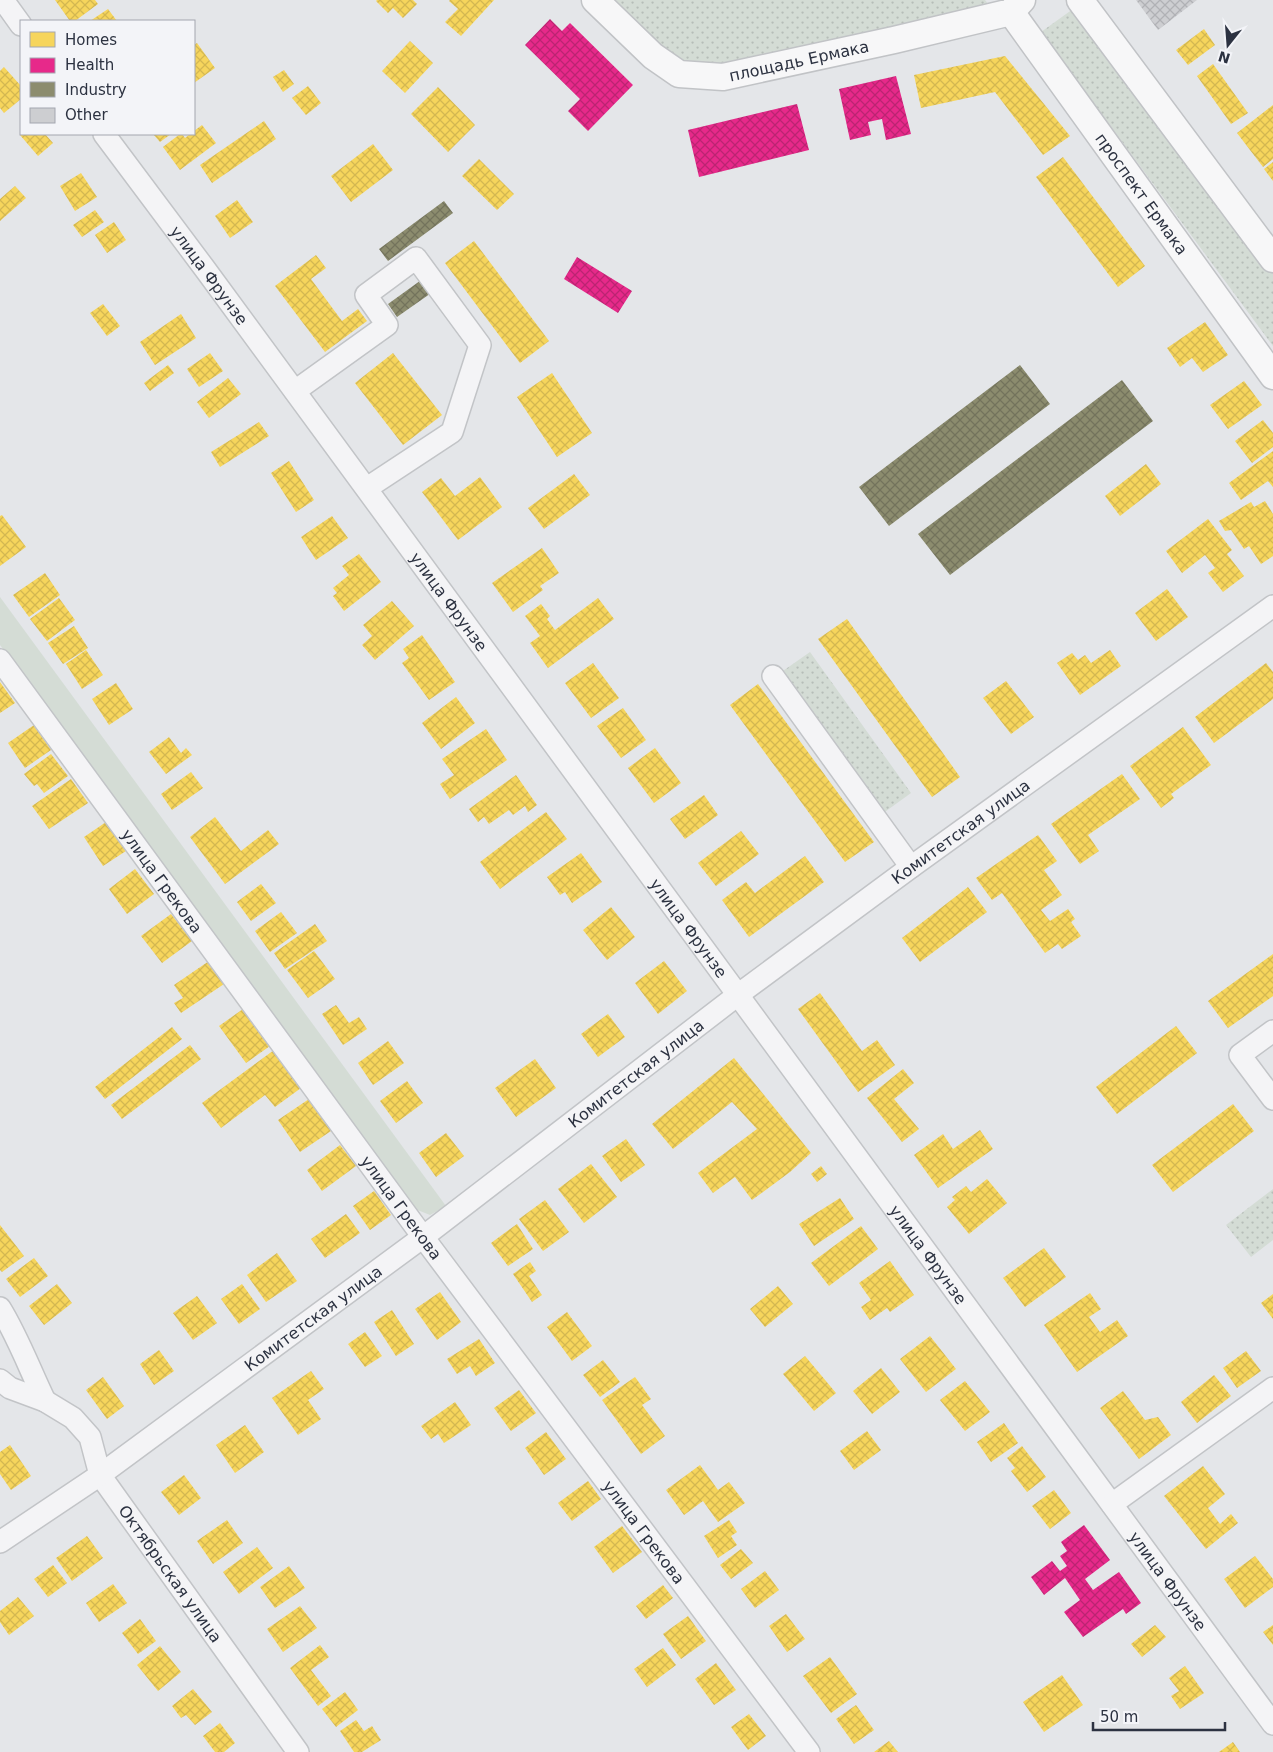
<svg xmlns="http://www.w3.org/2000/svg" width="1273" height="1752" viewBox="0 0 1273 1752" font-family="'DejaVu Sans',sans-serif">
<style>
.green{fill:#d4dcd5}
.park{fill:url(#park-dots)}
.homes{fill:url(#homes-cross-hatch)}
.health{fill:url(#health-cross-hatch)}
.industry{fill:url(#industry-cross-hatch)}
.building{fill:url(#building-cross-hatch)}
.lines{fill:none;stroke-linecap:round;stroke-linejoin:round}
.minor-casing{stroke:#c2c4c7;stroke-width:24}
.major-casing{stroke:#c1c3c6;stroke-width:29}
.minor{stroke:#f4f4f6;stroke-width:21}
.major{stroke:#f7f7f8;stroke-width:26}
.labels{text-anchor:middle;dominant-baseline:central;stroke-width:5;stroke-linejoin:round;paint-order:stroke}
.street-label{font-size:16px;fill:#2c3241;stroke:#f3f4f8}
</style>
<defs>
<pattern id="park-dots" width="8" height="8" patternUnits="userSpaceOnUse" patternTransform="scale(1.25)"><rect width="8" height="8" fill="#d4dcd5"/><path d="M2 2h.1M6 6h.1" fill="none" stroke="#b6bdb8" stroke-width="1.8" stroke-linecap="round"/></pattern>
<pattern id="homes-cross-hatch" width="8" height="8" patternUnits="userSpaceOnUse" patternTransform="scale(1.25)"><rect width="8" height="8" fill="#f6d55c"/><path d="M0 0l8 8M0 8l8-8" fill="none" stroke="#d3b751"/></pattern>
<pattern id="health-cross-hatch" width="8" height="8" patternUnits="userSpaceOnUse" patternTransform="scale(1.25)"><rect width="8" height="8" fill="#e7298a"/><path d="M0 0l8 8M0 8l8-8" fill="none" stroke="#bb2472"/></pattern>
<pattern id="industry-cross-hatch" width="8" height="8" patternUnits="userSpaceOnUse" patternTransform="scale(1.25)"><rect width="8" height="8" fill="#8c8c6e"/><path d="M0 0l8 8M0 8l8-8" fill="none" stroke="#73735c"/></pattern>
<pattern id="building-cross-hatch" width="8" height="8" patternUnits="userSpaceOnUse" patternTransform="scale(1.25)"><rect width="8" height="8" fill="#cdced1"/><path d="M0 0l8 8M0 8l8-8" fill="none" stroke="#b0b1b5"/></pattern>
</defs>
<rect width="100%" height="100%" fill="#e4e6e9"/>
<path class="green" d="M0,597L446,1206L430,1215L415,1209L0,645Z"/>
<path class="park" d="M608,0H985L989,5L717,70L678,61Z
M1073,9L1273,274V346L1041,32Z
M810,652L911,793L882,814L780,673Z
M1273,1189V1240L1251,1257L1226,1225Z"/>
<path class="homes" d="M55,0H95L98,4L75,21H70Z
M377,0H413L417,4L403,18L393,8L388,13L376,1Z
M450,0H494L461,36L445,22L458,9L449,1Z
M108,9L117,21H90Z
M1204,29L1215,45L1188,65L1176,50Z
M410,41L433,63L405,93L382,71Z
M197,43L215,68L194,83V45Z
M1005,56L1070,136L1043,155L995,92L921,108L914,75Z
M1213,64L1248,113L1231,124L1197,76Z
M4,67L21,86V99L4,113L0,108V71Z
M284,70L294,84L283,92L273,77Z
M308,86L321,103L306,115L292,98Z
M438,87L475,125L448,152L411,114Z
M1273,105V159L1263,167L1237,133Z
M264,121L276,139L212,183L200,165Z
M202,125L216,143L180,170L163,147L180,134H182L185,138L190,134H194V131Z
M22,134H45L53,143L38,156L20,135Z
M153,134H171L160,142Z
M373,144L393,170L351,202L331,176Z
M1063,157L1145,266L1118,287L1036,177Z
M479,159L514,194L497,210L462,176Z
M1273,162V181L1264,169Z
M81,173L97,197L75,211L60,186Z
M15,186L26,198L0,221V199Z
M237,200L253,222L230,238L215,216Z
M95,210L104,222L82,237L73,225Z
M114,222L126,240L107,253L95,235Z
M474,241L549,341L520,363L445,263Z
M316,255L326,268L311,279L342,321L358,309L367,321L325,352L275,286Z
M103,304L120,326L107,336L90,313Z
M181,314L196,338L155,365L140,342Z
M1205,322L1228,355L1203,372L1192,358L1180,367L1167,348Z
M210,353L223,371L199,387L187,369Z
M393,353L442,415L403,445L355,383Z
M168,365L174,373L150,391L144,383Z
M552,373L592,433L557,457L517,397Z
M228,378L241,394L209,418L197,402Z
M1244,381L1262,405L1228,429L1210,405Z
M1263,420L1273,433V447L1252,463L1235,441Z
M259,422L269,436L220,467L211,452Z
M1273,451V487L1268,481L1241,500L1229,483Z
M289,461L314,500L296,512L271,473Z
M1146,464L1161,484L1120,516L1105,496Z
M574,474L590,495L544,529L528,508Z
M480,477L502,507L458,540L422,492L441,478L455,496Z
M1265,501L1273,514V556L1261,564L1249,546L1244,549L1231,530L1225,531L1219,521L1251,502L1254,507Z
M2,515L26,547L0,566V516Z
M332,516L348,538L316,560L301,537Z
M1208,519L1232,550L1227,554L1244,576L1223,592L1208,573L1215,568L1205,555L1182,573L1166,551Z
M542,548L559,573L540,586L543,590L513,612L492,583Z
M359,554L381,582L344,611L333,596L337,593L333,588L349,575L342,566Z
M45,573L60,595L29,617L13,595Z
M1167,589L1188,617L1156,641L1135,613Z
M59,598L75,620L47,641L30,619Z
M598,598L614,619L548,668L530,643L540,636L525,616L541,604L550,616L547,619L555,630Z
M392,601L414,626L375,660L362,645L372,636L363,625Z
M847,619L960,777L932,797L818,639Z
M74,626L88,648L63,664L48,643Z
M422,635L455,682L429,700L402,663L409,658L403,649Z
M86,650L103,675L82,689L66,664Z
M1110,650L1121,666L1080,695L1057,663L1072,653L1078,660L1085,655L1091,663Z
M593,663L619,698L591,718L565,683Z
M1266,663L1273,672V699L1214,743L1195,717Z
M1006,681L1034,717L1011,734L983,698Z
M0,682L15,703L0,713Z
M116,683L133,709L109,725L92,699Z
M758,684L874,842L845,862L730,705Z
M456,697L475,723L441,749L422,723Z
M623,708L646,740L621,758L597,726Z
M34,725L51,750L25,768L8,743Z
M1183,727L1211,765L1171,794L1174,798L1161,808L1130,766Z
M486,729L507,760L450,799L440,784L454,775L442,759Z
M169,737L181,753L186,748L192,755L166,774L149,752Z
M655,748L681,783L654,803L628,768Z
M51,754L68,776L44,793L37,784L34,786L24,774Z
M191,772L203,788L172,810L161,794Z
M1122,774L1140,799L1088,835L1099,851L1080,864L1051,824Z
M516,775L537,805L528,812L525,806L513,815L509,810L489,824L484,817L478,822L469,809Z
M71,779L88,803L49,829L32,806Z
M704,795L718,815L685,839L670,819Z
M546,812L567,839L500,889L480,862Z
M215,817L241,851L268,830L279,844L225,884L190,837Z
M109,820L129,849L103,866L84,837Z
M741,831L759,854L716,886L698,863Z
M1038,835L1057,861L1044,870L1062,895L1041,910L1050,921L1068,909L1075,919L1071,922L1081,936L1062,949L1058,944L1045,953L1002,893L992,900L976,878Z
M581,853L602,882L572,903L565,892L560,895L547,877Z
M805,856L824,882L749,937L722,900L746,882L755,893Z
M135,869L154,894L127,914L109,889Z
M261,884L276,903L251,921L237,902Z
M968,887L987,912L920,962L902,938Z
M611,907L635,937L607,960L583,930Z
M281,912L297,933L270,952L255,931Z
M171,914L192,941L162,963L141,936Z
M315,924L327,941L285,969L274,953Z
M314,951L335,979L308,998L287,970Z
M1273,954V996L1228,1028L1208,1001Z
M209,961L224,984L181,1013L174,1003L183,998L174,985Z
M664,961L687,991L658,1014L635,983Z
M820,993L862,1051L877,1040L895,1065L858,1092L798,1009Z
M336,1005L349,1023L359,1017L367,1029L343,1045L322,1014Z
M243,1009L270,1046L246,1063L219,1026Z
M608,1014L625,1037L598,1057L581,1034Z
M1176,1026L1197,1053L1117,1114L1096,1087Z
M172,1027L182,1039L105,1099L95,1087Z
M388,1041L404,1063L373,1085L358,1063Z
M190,1045L201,1059L122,1119L111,1105Z
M274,1050L301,1088L275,1107L265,1095L221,1128L202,1103Z
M734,1058L811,1153L790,1172L752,1200L735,1177L713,1193L698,1173L757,1129L732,1102L673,1149L652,1124Z
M535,1059L556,1088L516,1117L495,1088Z
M903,1069L914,1083L894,1099L919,1129L902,1142L867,1098Z
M407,1081L423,1103L396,1123L380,1101Z
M309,1099L331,1131L300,1152L278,1120Z
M1233,1104L1254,1131L1173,1192L1152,1165Z
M980,1130L993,1149L938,1188L914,1155L943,1134L953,1149Z
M446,1133L464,1156L436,1177L419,1153Z
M626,1139L645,1165L621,1182L602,1156Z
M340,1145L356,1166L322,1191L307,1170Z
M591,1164L617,1197L584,1223L558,1189Z
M821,1166L827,1174L817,1182L811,1174Z
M987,1179L1007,1203L969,1234L947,1207L955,1200L952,1197L966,1186L971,1192Z
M374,1191L391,1215L370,1230L353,1206Z
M840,1198L854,1219L814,1246L799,1224Z
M545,1200L569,1232L543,1251L519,1219Z
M346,1214L360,1233L325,1258L311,1239Z
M517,1224L533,1249L508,1266L491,1243Z
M0,1225L24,1256L2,1272L0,1270Z
M861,1226L878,1249L829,1286L811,1263Z
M1044,1248L1066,1277L1025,1307L1003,1278Z
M277,1253L297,1281L266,1302L247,1275Z
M34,1258L48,1276L20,1297L6,1279Z
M890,1261L914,1295L890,1312L887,1308L870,1320L861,1307L871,1300L859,1283Z
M530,1262L536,1271L529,1276L542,1295L532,1302L513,1274Z
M57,1284L72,1303L44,1325L29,1306Z
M242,1284L260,1309L239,1324L221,1299Z
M778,1286L793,1304L765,1327L750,1309Z
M440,1292L461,1322L437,1340L415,1309Z
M1090,1293L1101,1309L1089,1317L1100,1332L1117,1320L1128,1336L1077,1372L1044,1325Z
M1273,1294V1319L1261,1303Z
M197,1296L217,1323L193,1340L173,1313Z
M392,1310L414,1344L396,1356L374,1322Z
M567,1312L592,1346L572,1361L547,1327Z
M365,1332L382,1356L365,1367L348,1344Z
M930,1336L956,1369L926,1392L900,1359Z
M479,1339L495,1363L476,1376L470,1366L457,1374L447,1359Z
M159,1350L174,1371L154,1385L140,1364Z
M1246,1351L1261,1371L1237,1388L1223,1368Z
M805,1356L836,1393L814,1411L783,1374Z
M603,1360L620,1382L600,1397L583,1375Z
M881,1368L900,1392L872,1414L853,1391Z
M311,1371L324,1389L308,1400L321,1419L298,1435L272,1398Z
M1214,1375L1231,1396L1197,1423L1181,1402Z
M103,1377L124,1406L107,1419L86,1390Z
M635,1377L651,1399L642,1405L665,1436L641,1454L602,1400Z
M965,1381L990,1412L965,1431L940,1400Z
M519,1390L536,1413L511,1431L494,1408Z
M1123,1391L1145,1420L1158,1417L1171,1435L1139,1459L1100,1408Z
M455,1402L471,1425L444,1443L438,1434L431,1439L421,1426Z
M1004,1423L1018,1443L991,1462L977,1442Z
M245,1425L264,1452L235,1473L216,1445Z
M867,1431L881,1450L854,1470L840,1451Z
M546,1432L566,1459L544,1475L525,1448Z
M10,1445L31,1476L11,1490L0,1474V1452Z
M1022,1446L1046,1477L1027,1492L1011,1471L1015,1468L1007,1458Z
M700,1465L718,1490L729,1482L745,1503L718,1522L703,1501L684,1515L666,1490Z
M1203,1466L1225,1494L1208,1508L1220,1524L1231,1514L1238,1523L1206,1549L1164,1496Z
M184,1475L201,1498L179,1515L161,1492Z
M588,1481L601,1499L572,1521L558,1503Z
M1054,1490L1071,1513L1050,1529L1032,1506Z
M227,1520L243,1543L213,1564L197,1541Z
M729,1520L737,1532L731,1536L737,1545L718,1558L704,1536Z
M622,1526L642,1552L613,1573L594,1547Z
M87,1536L103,1558L72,1581L56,1558Z
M257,1547L273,1568L239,1594L223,1572Z
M741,1549L753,1563L731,1579L720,1565Z
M1255,1556L1273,1579V1587L1245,1608L1224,1579Z
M53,1565L67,1583L48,1597L34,1579Z
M289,1566L305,1588L275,1608L260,1587Z
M765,1571L779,1590L755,1608L741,1589Z
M113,1584L127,1603L99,1622L86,1603Z
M663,1585L673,1598L646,1619L636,1606Z
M18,1597L34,1616L9,1635L0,1622V1611Z
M300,1606L317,1628L283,1652L267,1629Z
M786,1614L805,1639L787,1652L769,1626Z
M688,1616L706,1641L681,1659L663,1634Z
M140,1619L156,1641L138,1654L122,1633Z
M1155,1625L1166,1637L1142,1657L1131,1644Z
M1273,1625V1645L1263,1632Z
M320,1645L329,1657L311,1670L331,1696L318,1706L290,1668Z
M160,1646L181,1672L158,1691L137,1665Z
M663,1648L676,1665L647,1687L634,1669Z
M830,1657L857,1694L831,1713L803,1676Z
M716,1663L736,1690L714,1705L695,1679Z
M1185,1666L1204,1693L1180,1709L1171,1696L1179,1691L1169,1678Z
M1062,1675L1083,1705L1044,1732L1023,1702Z
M193,1689L212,1712L195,1725L186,1715L181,1718L172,1706Z
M345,1692L358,1710L336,1727L322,1709Z
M856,1705L874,1730L854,1744L836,1719Z
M749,1714L766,1736L748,1750L731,1727Z
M356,1720L364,1731L372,1726L381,1740L362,1752H354L340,1731Z
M220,1723L235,1743L224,1752H215L203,1736Z
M889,1741L898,1752H874Z
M1233,1742L1240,1752H1219Z"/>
<path class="health" d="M550,19L562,31L570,23L633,85L588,131L568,111L580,99L525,45Z
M896,76L911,134L886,140L882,119L868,122L871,135L850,140L839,89Z
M797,104L809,150L699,177L688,130Z
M577,257L632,291L618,313L564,279Z
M1084,1525L1110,1560L1085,1579L1093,1590L1119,1572L1141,1603L1126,1614L1123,1609L1083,1637L1064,1612L1080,1600L1065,1578L1044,1595L1031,1577L1052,1561L1060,1571L1067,1566L1060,1556L1067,1551L1061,1542Z"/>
<path class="industry" d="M444,201L453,213L388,261L379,249Z
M424,278L434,291L397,317L388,304Z
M1020,365L1050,404L889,526L859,487Z
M1122,380L1153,421L950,575L918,534Z"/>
<path class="building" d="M1136,0H1197L1158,30Z"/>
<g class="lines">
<defs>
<g id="minor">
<path d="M3,0L21,25"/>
<path id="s1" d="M104,134L205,269L1273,1724"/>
<path d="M295,391L387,325L366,295L416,258L480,345L452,432L367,488"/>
<path id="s2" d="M0,660L423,1237L809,1752"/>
<path d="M773,676L911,867"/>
<path d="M1273,1031L1240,1055L1273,1099"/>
<path d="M0,1308C18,1337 30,1370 45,1401"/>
<path id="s3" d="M0,1380L10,1388L45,1401L73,1418L90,1437L100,1475L298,1752"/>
<path d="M1112,1504L1273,1388"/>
<path id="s4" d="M0,1542L100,1475L423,1237L739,994L911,867L1273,606"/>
</g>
<g id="major">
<path id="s5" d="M595,0L653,56L679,74L723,77L894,40L1011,12L1022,0"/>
<path d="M1080,0L1273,259"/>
<path id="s6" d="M1011,12L1273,376"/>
</g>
</defs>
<use href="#minor" class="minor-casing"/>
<use href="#major" class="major-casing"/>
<use href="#minor" class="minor"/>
<use href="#major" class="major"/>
</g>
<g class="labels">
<g class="street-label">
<text stroke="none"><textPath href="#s5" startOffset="234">площадь Ермака</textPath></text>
<text stroke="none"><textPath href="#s6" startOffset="224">проспект Ермака</textPath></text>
<text stroke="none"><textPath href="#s1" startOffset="176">улица Фрунзе</textPath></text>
<text stroke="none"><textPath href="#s1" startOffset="581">улица Фрунзе</textPath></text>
<text stroke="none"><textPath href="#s4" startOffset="1195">Комитетская улица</textPath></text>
<text stroke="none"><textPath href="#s2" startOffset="274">улица Грекова</textPath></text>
<text stroke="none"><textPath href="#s1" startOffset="986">улица Фрунзе</textPath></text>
<text stroke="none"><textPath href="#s4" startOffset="790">Комитетская улица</textPath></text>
<text stroke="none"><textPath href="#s2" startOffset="679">улица Грекова</textPath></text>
<text stroke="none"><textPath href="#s1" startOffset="1391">улица Фрунзе</textPath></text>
<text stroke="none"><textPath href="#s4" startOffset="385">Комитетская улица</textPath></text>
<text stroke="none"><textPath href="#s2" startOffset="1084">улица Грекова</textPath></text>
<text stroke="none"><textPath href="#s3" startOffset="269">Октябрьская улица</textPath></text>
<text stroke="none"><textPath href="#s1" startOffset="1796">улица Фрунзе</textPath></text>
</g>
</g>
<rect x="20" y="20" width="175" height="115" fill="#f3f4f8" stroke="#a3a6af"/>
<rect x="30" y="32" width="25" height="15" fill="#f6d55c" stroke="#a3a6af"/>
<text x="65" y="45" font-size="15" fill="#2c3241">Homes</text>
<rect x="30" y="58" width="25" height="15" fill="#e7298a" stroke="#a3a6af"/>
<text x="65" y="70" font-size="15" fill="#2c3241">Health</text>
<rect x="30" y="82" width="25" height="15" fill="#8c8c6e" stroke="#a3a6af"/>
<text x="65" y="95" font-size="15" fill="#2c3241">Industry</text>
<rect x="30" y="108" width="25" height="15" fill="#cdced1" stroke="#a3a6af"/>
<text x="65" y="120" font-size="15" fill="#2c3241">Other</text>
<g transform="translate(1228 45) rotate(197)" stroke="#f3f4f8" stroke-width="4" paint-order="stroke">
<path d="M0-4L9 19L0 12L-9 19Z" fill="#2c3241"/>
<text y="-8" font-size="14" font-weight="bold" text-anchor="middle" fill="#2c3241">N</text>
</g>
<path d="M1093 1722v8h132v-8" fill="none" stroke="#2c3241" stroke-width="2.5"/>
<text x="1100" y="1722" font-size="15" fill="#2c3241" stroke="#f3f4f8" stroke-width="4" paint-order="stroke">50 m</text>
</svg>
